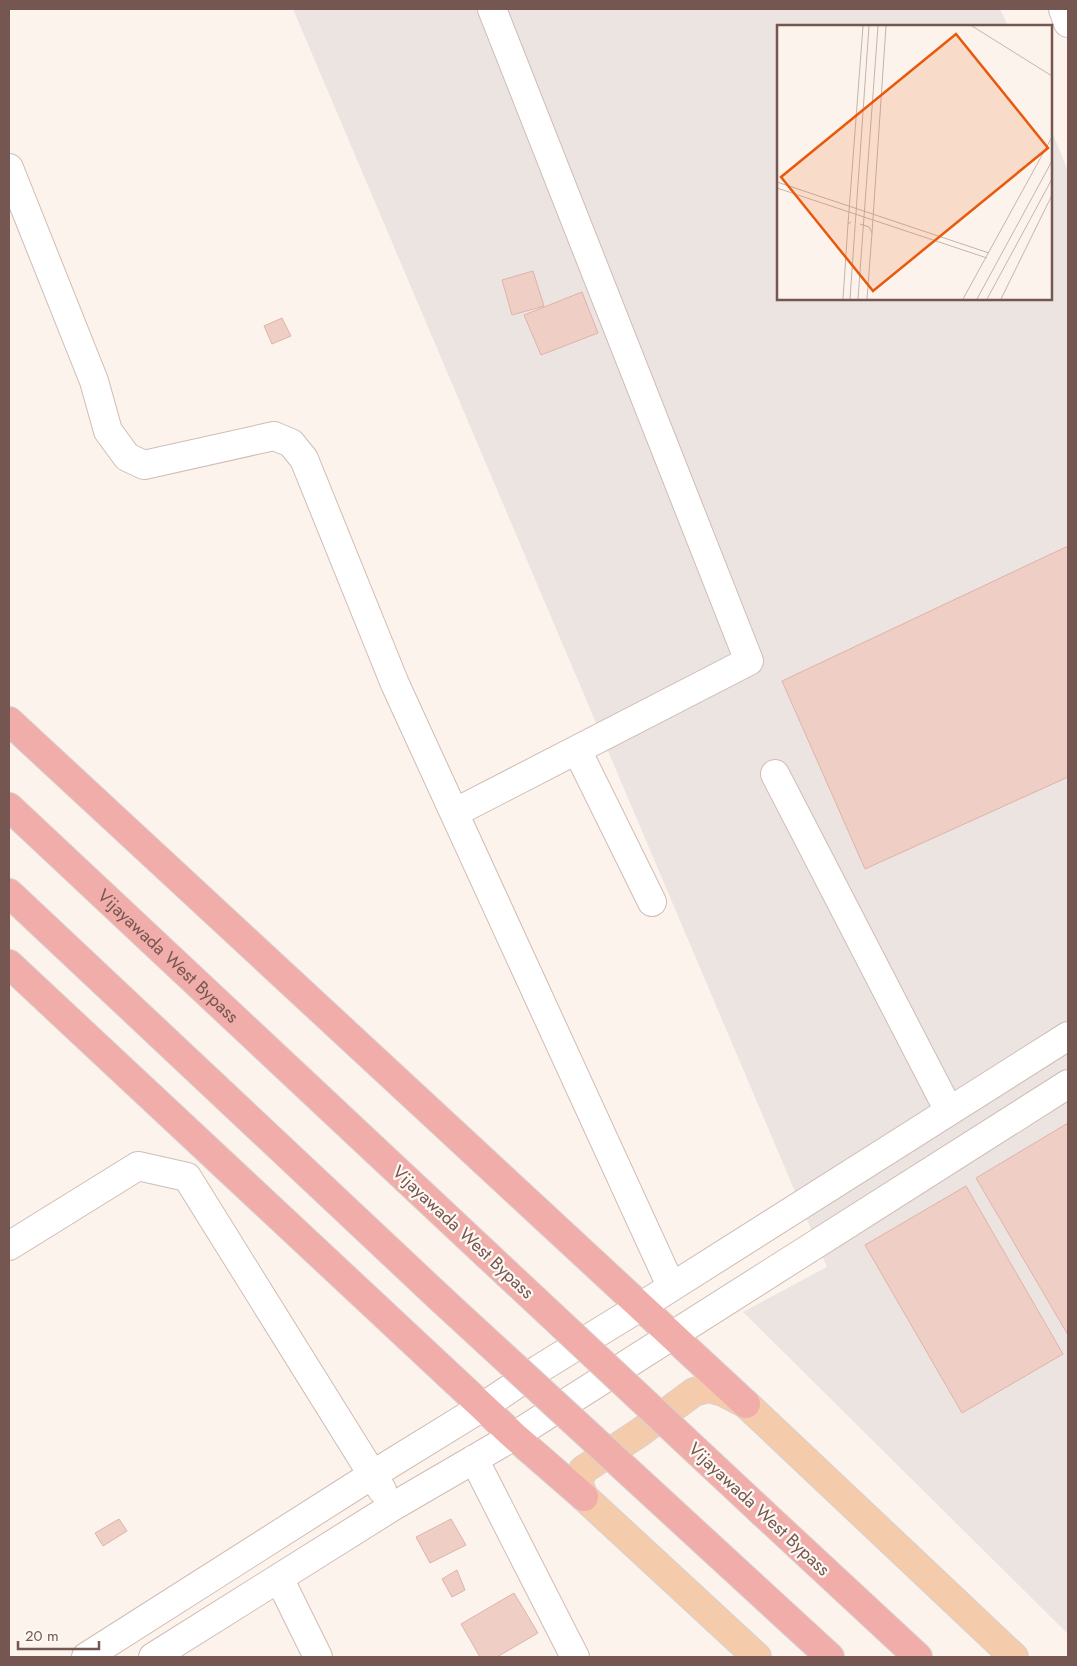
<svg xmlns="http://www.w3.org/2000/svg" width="1077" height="1666" viewBox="0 0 1077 1666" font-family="Jost,sans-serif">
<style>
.industrial{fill:#ece4e1}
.building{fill:#efcec6;stroke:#e1b2a7}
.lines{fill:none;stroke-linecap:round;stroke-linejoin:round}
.minor-casing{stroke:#d0bcb4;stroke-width:30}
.major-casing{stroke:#d9d0ce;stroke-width:30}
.highway-casing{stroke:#d9d0ce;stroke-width:30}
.minor{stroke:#fff;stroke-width:28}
.major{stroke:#f4cbab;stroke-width:28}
.highway{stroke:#f1ada9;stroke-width:28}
.highway-bridge-casing{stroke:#d9d0ce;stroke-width:30;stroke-linecap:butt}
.highway-bridge{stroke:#f1ada9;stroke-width:28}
.labels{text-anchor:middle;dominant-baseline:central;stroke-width:4.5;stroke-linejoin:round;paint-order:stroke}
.street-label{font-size:18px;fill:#765650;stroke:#fef8f3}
.inset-road{fill:none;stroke:#c6b4ae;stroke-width:1}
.view{fill:#e8590c;fill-opacity:0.15;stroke:#e8590c;stroke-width:2.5}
.inset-edge{fill:none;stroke:#765650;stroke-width:2.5}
</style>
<rect width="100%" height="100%" fill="#fcf3ec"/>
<path class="industrial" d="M293,9H1000L1008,26H778V299H1051V129L1068,171V1634L743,1312L827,1267Z"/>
<path class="building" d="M533,271L544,306L512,315L502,280Z
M582,292L598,333L541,355L524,315Z
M282,318L291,336L272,344L264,326Z
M1068,546V777L865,869L782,681Z
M1068,1123V1335L976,1178Z
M966,1186L1063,1354L962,1413L865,1245Z
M119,1519L127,1531L103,1546L95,1533Z
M451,1519L466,1545L430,1563L416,1537Z
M457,1570L465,1590L452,1597L442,1579Z
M514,1593L538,1633L497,1657H480L461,1624Z"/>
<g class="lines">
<defs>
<path id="minor" d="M1063,9L1068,23
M9,168L94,381L108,431L127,457L144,465L274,436L291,443L304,459L395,684L671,1286
M577,750L652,902
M775,774L949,1111
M454,813L749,661L492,9
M9,1246L138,1166L187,1177L382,1490
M474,1459L575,1657
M279,1578L318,1657
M86,1657L372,1475L484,1406L539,1369L640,1307L1068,1036
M153,1657L392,1507L514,1436L1068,1084"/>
<path id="major" d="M757,1657L584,1497L578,1483L583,1470L639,1433L694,1392L709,1388L723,1392L746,1404L1014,1657"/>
<g id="highway">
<path d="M9,721L746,1404"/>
<path id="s1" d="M9,807L486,1254"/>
<path d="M9,893L442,1300"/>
<path d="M9,964L514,1436L584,1497"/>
<path d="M764,1514L918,1657"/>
<path d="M719,1555L830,1657"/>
</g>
</defs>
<use href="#minor" class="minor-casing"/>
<use href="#major" class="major-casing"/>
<use href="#highway" class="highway-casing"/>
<use href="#minor" class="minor"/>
<use href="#major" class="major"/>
<use href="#highway" class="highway"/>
<defs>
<path id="highway-bridge" d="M486,1254L764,1514
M442,1300L719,1555"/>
</defs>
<use href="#highway-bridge" class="highway-bridge-casing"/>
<use href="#highway-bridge" class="highway-bridge"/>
</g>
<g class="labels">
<g class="street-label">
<text stroke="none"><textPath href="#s1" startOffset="218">Vijayawada West Bypass</textPath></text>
<text transform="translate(463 1232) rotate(43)">Vijayawada West Bypass</text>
<text transform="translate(759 1509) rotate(43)">Vijayawada West Bypass</text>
</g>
</g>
<g transform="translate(777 25)">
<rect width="275" height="275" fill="#fcf3ec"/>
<path class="inset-road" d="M195,1L275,51M0,157L212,228M0,163L210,233M71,199L86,1M83,199L92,202L95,208L90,274M95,208L109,1M66,274L71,199L74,197M73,274L92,1M81,274L101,1M186,274L275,112M200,274L275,136M210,274L275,154M224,274L275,170"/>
<path class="view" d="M179,9L271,123L96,266L4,152Z"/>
<rect width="275" height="275" class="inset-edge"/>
</g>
<rect width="1077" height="1666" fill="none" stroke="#765650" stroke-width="20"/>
<path d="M18 1641v8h81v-8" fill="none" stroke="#765650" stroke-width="2.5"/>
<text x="25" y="1641" font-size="15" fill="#765650" stroke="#fef8f3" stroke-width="4" paint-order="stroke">20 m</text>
</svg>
